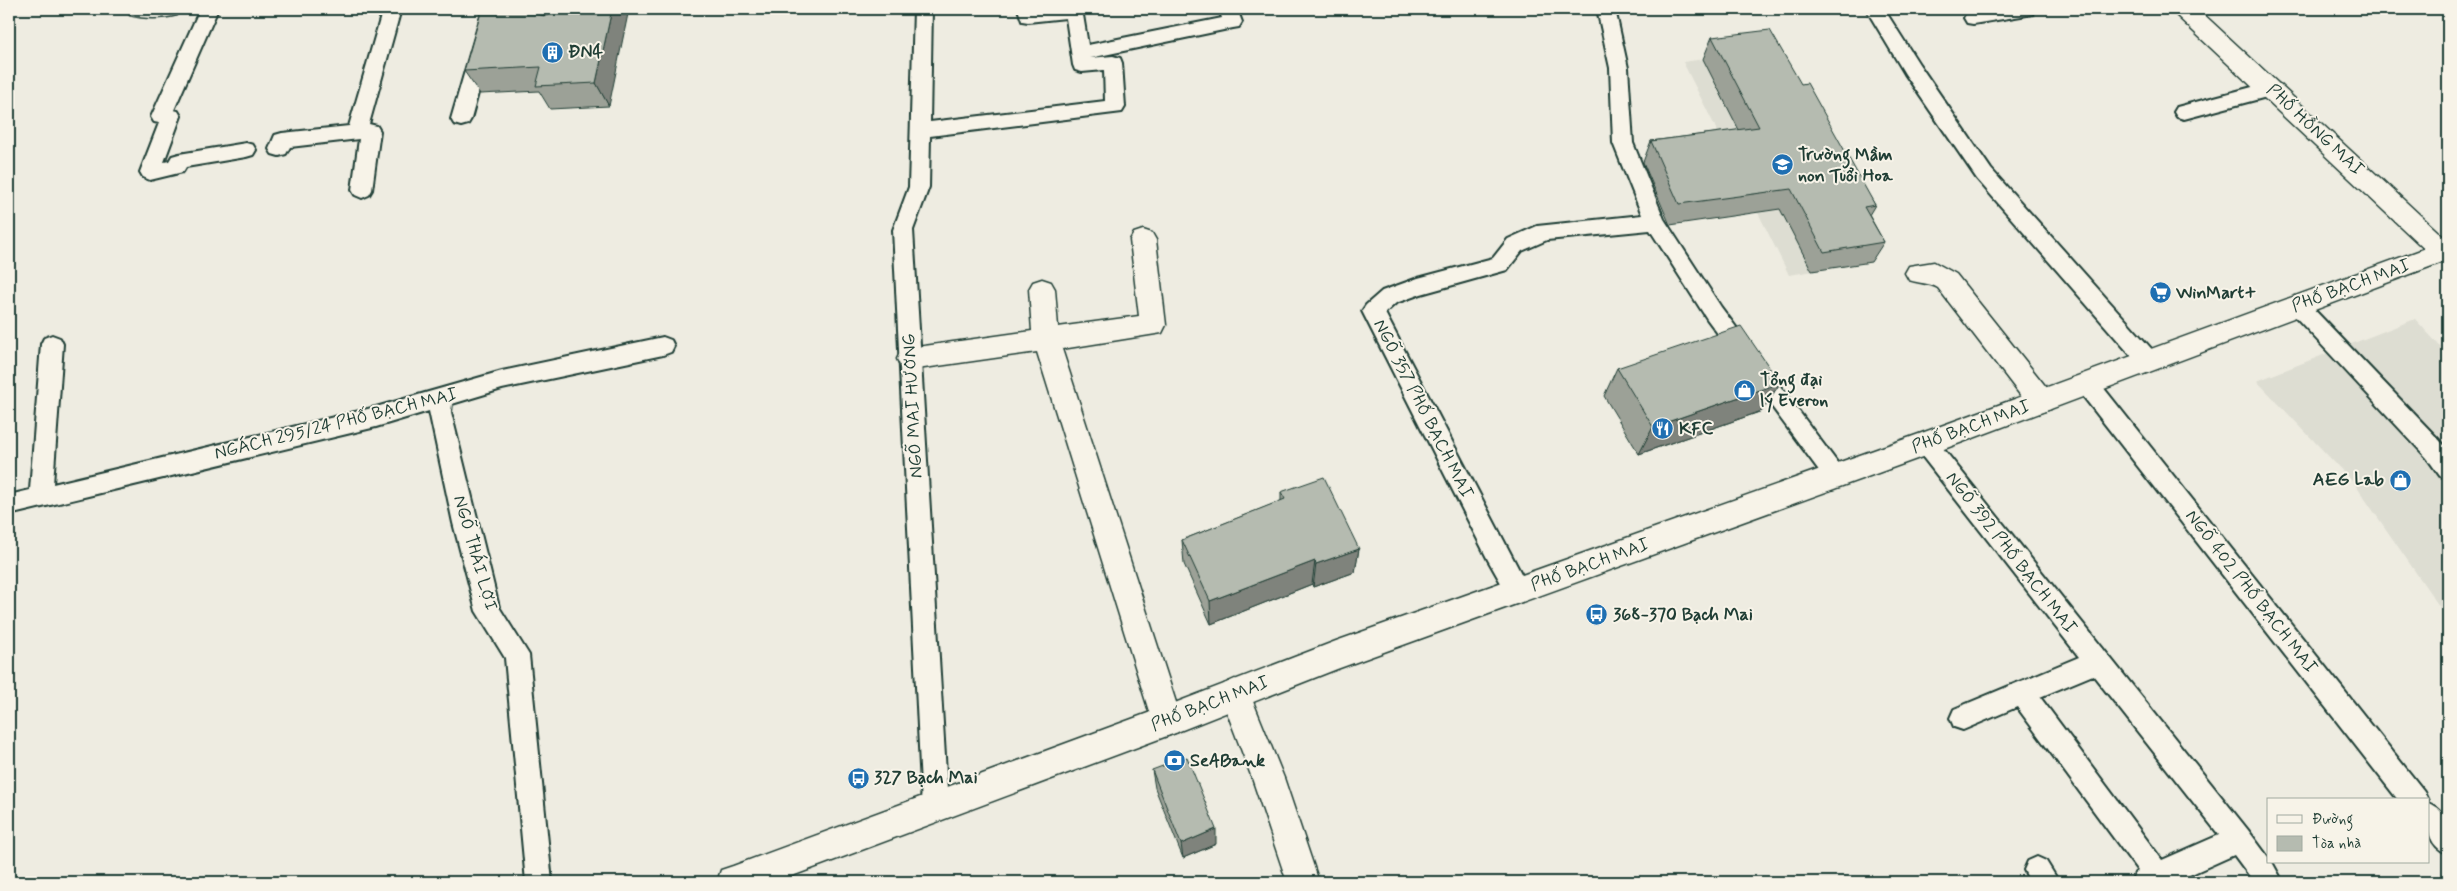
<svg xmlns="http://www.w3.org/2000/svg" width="2457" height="891" viewBox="0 0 2457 891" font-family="Mynerve,sans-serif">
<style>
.built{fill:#ddddd2}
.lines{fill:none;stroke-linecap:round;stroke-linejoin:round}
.service-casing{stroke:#1f3d34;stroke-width:4}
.minor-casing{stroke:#1f3d34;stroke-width:3}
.tertiary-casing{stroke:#1f3d34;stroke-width:3}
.secondary-casing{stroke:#1f3d34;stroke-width:3}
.service{fill:#f7f3e8;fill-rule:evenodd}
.minor{fill:#f7f3e8;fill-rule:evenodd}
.tertiary{fill:#f7f3e8;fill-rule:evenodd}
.secondary{fill:#f7f3e8;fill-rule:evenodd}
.wall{fill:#9ca197;stroke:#1f3d34}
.shaded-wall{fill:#7f837b;stroke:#1f3d34}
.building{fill:#b5bbb0;stroke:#1f3d34}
.labels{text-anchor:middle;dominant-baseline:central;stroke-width:4;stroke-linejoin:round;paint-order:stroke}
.poi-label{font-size:18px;font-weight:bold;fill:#1f3d34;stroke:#f7f3e8;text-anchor:start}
.street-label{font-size:18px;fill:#1f3d34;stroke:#f7f3e8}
</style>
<rect width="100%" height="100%" fill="#eeece1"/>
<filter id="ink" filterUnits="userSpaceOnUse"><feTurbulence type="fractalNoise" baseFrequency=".02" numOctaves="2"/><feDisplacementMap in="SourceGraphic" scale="10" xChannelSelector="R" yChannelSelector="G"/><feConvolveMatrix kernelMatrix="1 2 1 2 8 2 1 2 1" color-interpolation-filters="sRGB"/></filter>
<g filter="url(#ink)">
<path class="built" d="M1761,51L1871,262L1789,275L1683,62Z
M2415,319L2448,355V619L2354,483L2257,381Z"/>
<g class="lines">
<defs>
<path id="service" d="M200,9H218L174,110L178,111L181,116L164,162L169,161L172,156L179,154L246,143L253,145L256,150L253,155L246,157L186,167L183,172L150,180L143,177L140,172L159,123L154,122L151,117Z
M383,9H401L369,124L377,126L380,131L372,190L369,195L362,198L355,195L352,190L359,139L290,147L286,154L279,156L272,154L269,149L275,135L282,133L349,126Z
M483,9H501L471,119L468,124L461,126L454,124L451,119Z
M914,9H932L930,122L1105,101L1104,70L1082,72L1075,70L1073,65L1066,18L1028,22L1022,21L1018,9H1082L1088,45L1222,18L1219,9H1237L1242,22L1239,27L1233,28L1090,58L1113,56L1120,58L1122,63L1125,107L1122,112L930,136L929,187L913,230L948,806L944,815L935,819L926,815L922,806L893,230L909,187Z
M1597,9H1615L1628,68L1633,143L1664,219L1721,307L1848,477L1845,484L1837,487L1829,484L1707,319L1650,230L1547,240L1522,251L1507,270L1421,294L1396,303L1385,313L1526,583L1530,591L1526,599L1518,602L1510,599L1488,560L1362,311L1366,305L1382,291L1418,278L1493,258L1508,239L1537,226L1642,215L1613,143L1610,68Z
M1866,9H1884L1919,64L1991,169L2157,355L2160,361L2157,367L2149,370L2141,367L1977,179L1905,74Z
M1990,9H2036L2033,14L1973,24L1967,23L1964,18L1967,13Z
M2271,82L2278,84L2281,89L2278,94L2184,119L2177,117L2174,112L2177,107Z
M2298,297L2305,300L2443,444L2448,451V479L2440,476L2427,458L2291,312L2287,306L2291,300Z
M52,335L60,338L63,344L53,484L376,407L502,371L663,337L671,340L674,346L671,352L663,355L502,389L452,404L451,412L499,607L529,655L552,882H526L505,658L476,611L453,523L429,411L376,427L9,515V495L30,490L41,344L44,338Z
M2087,375L2095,377L2424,791L2428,800H2398L2079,391L2076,384L2079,377Z
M1926,434L1934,437L2248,830L2268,857V862H2272L2283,882H2254L2234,855L2174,882H2131L2135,873L2138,871L2017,707L1963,730L1954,727L1950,718L1954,709L2079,657L1918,451L1915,444L1918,437ZM2093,675L2219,835L2162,860L2040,697Z
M2428,803C2451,812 2449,833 2448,854C2425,844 2428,825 2428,803Z
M2037,857L2046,861L2059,882H2030L2024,870L2028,861Z"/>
<path id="minor" d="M127,9H180L177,15C163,19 144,19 130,15Z
M2173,9H2198L2448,241V261L2444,262L2435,259L2176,15Z
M1143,230L1152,233L1156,240L1166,325L1162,333L1062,349L1182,721L1178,732L1167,736L1156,732L1152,721L1037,352L910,370L901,367L897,359L901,351L910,348L1032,331L1029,289L1033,282L1042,279L1051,282L1055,289L1058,327L1139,316L1130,240L1134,233Z
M1934,262L1956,274L2051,393L2054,401L2051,409L2041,412L2031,409L1938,288C1928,282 1920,284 1909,280L1905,273L1909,266Z"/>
<path id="tertiary" d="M1235,679L1246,684L1250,694L1284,778L1319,882H1287L1252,778L1220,694L1224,684Z"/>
<path id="secondary" d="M2448,240V260L1936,452L1337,669L1167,736L776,882H717L721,870L733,866L1167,706L1336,641L1919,434Z"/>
</defs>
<use href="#service" class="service-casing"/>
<use href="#minor" class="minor-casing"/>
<use href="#tertiary" class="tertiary-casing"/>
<use href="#secondary" class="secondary-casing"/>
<use href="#service" class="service"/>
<use href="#minor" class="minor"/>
<use href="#tertiary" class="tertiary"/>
<use href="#secondary" class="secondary"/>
</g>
<path class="wall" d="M482,9H554L552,14L554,13L555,9L609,106L550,109L539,91L480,94L464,71Z
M1712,37L1801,84L1875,205L1869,215L1884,242L1871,262L1812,271L1780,209L1670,225L1643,162L1651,141L1739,130L1703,59Z
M1617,368L1780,383L1762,411L1639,454L1604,396Z
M1281,492L1359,549L1355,572L1313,587L1312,584L1211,624L1184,564L1182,540L1281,501Z
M1152,770L1216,844L1183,858L1155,788Z"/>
<path class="shaded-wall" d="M534,9H554L547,32Z
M612,9H629L609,106L596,83Z
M1780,383L1762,411L1639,454L1653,427Z
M1359,549L1355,572L1313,587L1316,564Z
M1315,561L1312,584L1211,624L1210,601Z
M1216,829V844L1183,858L1181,844Z"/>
<path class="building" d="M482,9H534L537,14L545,16L554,13L555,9H612L596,83L536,86L541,67L464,71Z
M1770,30L1801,84L1807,83L1875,205L1864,207L1884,242L1824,252L1791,189L1679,204L1651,141L1759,127L1712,37Z
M1741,326L1780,383L1653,427L1617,368Z
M1324,477L1359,549L1316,564L1315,561L1210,601L1182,540L1285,499L1281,492Z
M1187,757L1216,829L1181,844L1152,770Z"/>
</g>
<defs>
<symbol id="building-disc" viewBox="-11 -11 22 22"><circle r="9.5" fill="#1f6fb2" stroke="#f7f3e8"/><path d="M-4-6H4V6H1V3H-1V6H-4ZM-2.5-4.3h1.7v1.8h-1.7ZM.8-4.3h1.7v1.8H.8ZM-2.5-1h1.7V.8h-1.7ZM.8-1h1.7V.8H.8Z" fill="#fff"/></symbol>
<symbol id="school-disc" viewBox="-11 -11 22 22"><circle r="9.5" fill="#1f6fb2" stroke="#f7f3e8"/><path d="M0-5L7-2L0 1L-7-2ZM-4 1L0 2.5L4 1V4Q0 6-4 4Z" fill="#fff"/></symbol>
<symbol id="supermarket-disc" viewBox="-11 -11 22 22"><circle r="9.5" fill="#1f6fb2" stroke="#f7f3e8"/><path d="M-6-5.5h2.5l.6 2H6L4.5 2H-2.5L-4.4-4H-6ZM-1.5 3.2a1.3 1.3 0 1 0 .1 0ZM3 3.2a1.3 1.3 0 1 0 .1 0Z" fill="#fff"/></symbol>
<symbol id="shop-disc" viewBox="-11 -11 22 22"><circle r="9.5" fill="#1f6fb2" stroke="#f7f3e8"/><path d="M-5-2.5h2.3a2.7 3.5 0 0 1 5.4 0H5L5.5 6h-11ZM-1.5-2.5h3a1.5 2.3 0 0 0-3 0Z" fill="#fff"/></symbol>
<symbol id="restaurant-disc" viewBox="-11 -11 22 22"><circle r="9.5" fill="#1f6fb2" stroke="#f7f3e8"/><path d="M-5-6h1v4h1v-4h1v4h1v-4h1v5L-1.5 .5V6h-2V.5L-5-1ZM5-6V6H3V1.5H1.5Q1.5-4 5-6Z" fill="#fff"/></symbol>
<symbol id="bus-disc" viewBox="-11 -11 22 22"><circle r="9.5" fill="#1f6fb2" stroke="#f7f3e8"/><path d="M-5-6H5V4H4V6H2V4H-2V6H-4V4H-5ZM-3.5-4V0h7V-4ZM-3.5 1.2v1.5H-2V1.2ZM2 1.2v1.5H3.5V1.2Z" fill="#fff"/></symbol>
<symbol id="bank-disc" viewBox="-11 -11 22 22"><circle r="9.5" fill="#1f6fb2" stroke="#f7f3e8"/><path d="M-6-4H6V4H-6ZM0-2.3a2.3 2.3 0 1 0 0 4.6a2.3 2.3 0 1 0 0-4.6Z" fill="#fff"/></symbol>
</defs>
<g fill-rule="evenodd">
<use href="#building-disc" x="540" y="40" width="25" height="25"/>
<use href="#school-disc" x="1770" y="152" width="25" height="25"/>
<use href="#supermarket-disc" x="2148" y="280" width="25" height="25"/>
<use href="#shop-disc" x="1732" y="378" width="25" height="25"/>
<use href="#restaurant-disc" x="1650" y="416" width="25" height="25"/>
<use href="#shop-disc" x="2388" y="468" width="25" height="25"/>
<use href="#bus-disc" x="1584" y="602" width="25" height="25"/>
<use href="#bank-disc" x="1162" y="748" width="25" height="25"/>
<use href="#bus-disc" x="846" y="766" width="25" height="25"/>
</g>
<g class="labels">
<g class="poi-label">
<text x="568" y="52">ĐN4</text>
<text x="1798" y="155">Trường Mầm<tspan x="1798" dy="21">non Tuổi Hoa</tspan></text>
<text x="2176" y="293">WinMart+</text>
<text x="1760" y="380">Tổng đại<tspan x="1760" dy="21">lý Everon</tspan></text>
<text x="1679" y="429">KFC</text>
<text x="2384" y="480" text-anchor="end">AEG Lab</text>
<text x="1613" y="615">368-370 Bạch Mai</text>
<text x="1190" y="761">SeABank</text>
<text x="874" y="778">327 Bạch Mai</text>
</g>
<g class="street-label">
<text transform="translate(2315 130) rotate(43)">PHỐ HỒNG MAI</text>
<text transform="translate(2351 286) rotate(-20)">PHỐ BẠCH MAI</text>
<text transform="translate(913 406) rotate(-93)">NGÕ MAI HƯƠNG</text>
<text transform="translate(1423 409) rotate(63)">NGÕ 357 PHỐ BẠCH MAI</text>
<text transform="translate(336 424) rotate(-14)">NGÁCH 295/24 PHỐ BẠCH MAI</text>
<text transform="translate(1971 427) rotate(-20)">PHỐ BẠCH MAI</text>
<text transform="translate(475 553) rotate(74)">NGÕ THÁI LỢI</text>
<text transform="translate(2011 553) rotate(52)">NGÕ 392 PHỐ BẠCH MAI</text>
<text transform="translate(1590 565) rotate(-20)">PHỐ BẠCH MAI</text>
<text transform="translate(2251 592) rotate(52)">NGÕ 402 PHỐ BẠCH MAI</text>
<text transform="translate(1210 704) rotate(-21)">PHỐ BẠCH MAI</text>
</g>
</g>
<rect width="2457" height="891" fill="none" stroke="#f7f3e8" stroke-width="30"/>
<rect x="15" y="15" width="2427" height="861" fill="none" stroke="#1f3d34" stroke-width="2" filter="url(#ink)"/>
<rect x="2267" y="798" width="162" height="65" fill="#f7f3e8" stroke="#a1aaa0"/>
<rect x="2277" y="815" width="25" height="8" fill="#f7f3e8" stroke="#a1aaa0"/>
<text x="2312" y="824" font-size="15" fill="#1f3d34">Đường</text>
<rect x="2277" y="836" width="25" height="15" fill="#b5bbb0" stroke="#a1aaa0"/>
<text x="2312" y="848" font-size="15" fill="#1f3d34">Tòa nhà</text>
</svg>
